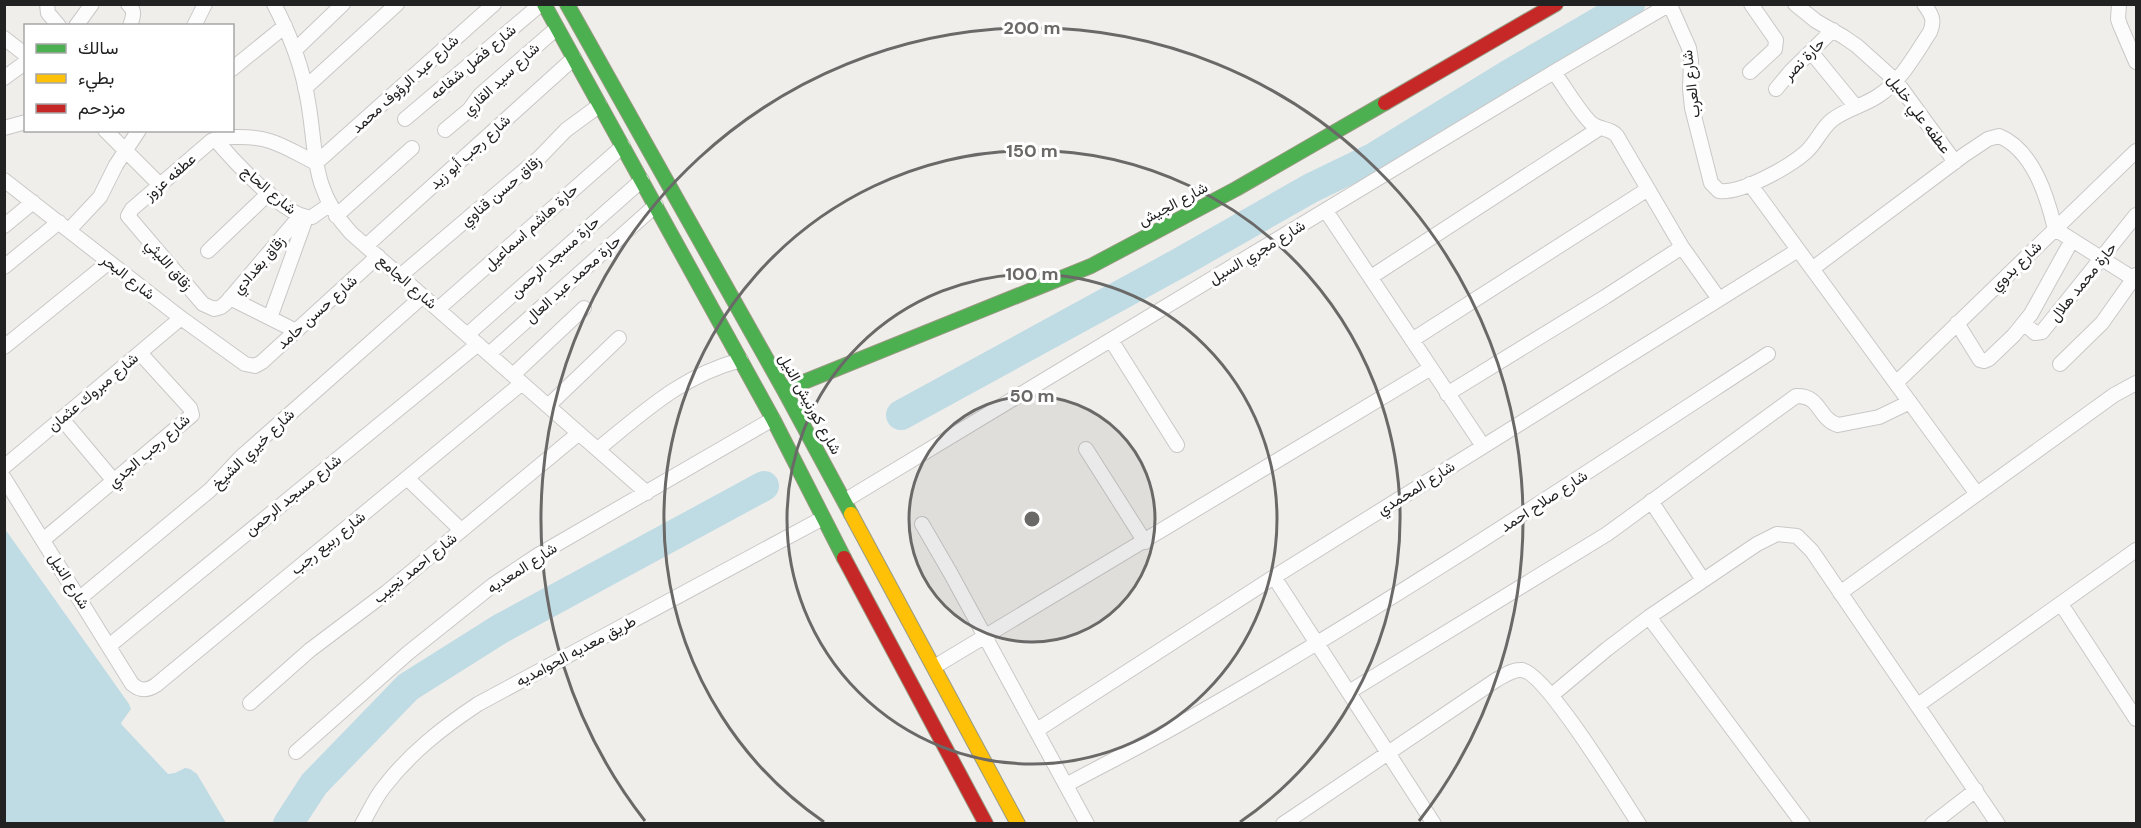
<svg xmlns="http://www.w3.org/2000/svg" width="2141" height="828" viewBox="0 0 2141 828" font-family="'DM Sans',Vazirmatn,sans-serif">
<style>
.water{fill:#bfdbe3}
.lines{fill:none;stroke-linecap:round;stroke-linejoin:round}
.river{stroke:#bfdbe3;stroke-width:30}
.street-casing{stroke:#c9c8c7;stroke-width:16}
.fast-casing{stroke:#999a82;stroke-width:16}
.slow-casing{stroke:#999a82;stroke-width:16}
.jam-casing{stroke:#999a82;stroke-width:16}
.street{stroke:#fdfcfc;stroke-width:14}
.fast{stroke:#4caf50;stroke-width:14}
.slow{stroke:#ffc107;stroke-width:14}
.jam{stroke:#c62828;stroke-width:14}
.ring{fill:none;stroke:#6a6968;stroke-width:3}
.labels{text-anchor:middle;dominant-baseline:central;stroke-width:6;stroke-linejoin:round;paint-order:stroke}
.street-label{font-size:15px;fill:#222;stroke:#fff}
.centre{fill:#6a6968;stroke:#fff;stroke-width:3}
.ring-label{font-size:18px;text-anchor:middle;font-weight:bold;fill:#6a6968;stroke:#fff;stroke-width:6;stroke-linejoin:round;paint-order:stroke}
</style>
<rect width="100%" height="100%" fill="#f0eeeb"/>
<path class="water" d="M5,529L129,704L131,709L121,723L122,725L168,774L175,773L185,768L190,769L197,774L226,823H5Z"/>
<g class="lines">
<path class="river" d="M901,415L1181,262L1311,188L1373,158L1508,75L1630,4
M288,824L314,784L408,687L500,629L764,486"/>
<defs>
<path id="street" d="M47,4L48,13L59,26
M128,4C136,11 133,17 130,26
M274,4C288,31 299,58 305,86C319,146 306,184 351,233L647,493
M1795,4L1816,21L1844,37L1857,46L1896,81L1955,162
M2119,4L2118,19L2120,25L2136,62
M1670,5L1689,48L1691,60L1690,89L1692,108L1711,183L1719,191C1741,194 1789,167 1806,152C1817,142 1821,129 1832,120C1846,109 1863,106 1878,96C1901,81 1915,55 1930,32C1935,20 1932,15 1924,4
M76,26L92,4
M194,26L205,4
M4,38L26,55
M295,50L343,4
M1811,52L1856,107
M232,69L285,26
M1750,72L1775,49L1776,40L1751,4
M4,78L26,62
M305,88L397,4
M1776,89L1791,71L1833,30
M405,119L541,4
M4,128L26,122
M105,130L160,185
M445,130L469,110L480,95L557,28
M215,139C231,158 287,220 312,217L329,205
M4,180L181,318L245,364L255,366L262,362L378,256
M1750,184L1977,494
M1326,211L1483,446
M300,216L226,303L221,307L214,309L203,304L128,216L132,209L211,141C219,137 226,137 235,137C272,136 284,147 316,163L494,4
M336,216L412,148
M4,226L33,202
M69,230L100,197L116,165L139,130
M366,246L574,58
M1682,247L1719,299
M208,251L269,193
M4,267L59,222
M1812,269L1964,155L1988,139L1999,136C2033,150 2047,196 2055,229L2134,279
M400,276L540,157L566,130L600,105
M1371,277L1600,128
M230,298L296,331
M438,309L623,146
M270,318L306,218
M1957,323L1980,360L1984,361L1989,359L2014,335L2031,314L2072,240
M2024,323L2035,333L2042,332L2136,215
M467,335L642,180
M1111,340L1177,445
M1412,340L1648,189
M4,347L109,262
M489,354L656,205
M2060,364L2102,323L2136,275
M513,375L584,308
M1896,383L2136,151
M1447,394L1605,297L1682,247L1617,136C1611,128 1599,130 1591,123C1580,113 1564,86 1554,72
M548,406L619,338
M62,419L114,481
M598,449C645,411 681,376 741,360
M1086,449L1145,542
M4,467L181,318
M4,478L132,684C140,691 147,691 156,685L522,383
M407,478L461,530
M844,501L1554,72L1670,4
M1651,501L1703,580
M922,524L951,574L1087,824
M43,540L192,415L190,408L140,353
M1274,577L1434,824
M1840,593L2114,395L2136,383
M80,598L210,490L241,457L423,296
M2061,604L2136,719
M1649,617L1803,824
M109,646L478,344
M934,667L1431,368
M1349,692L1607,534L1796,396C1821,395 1818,419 1838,425L1879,417L1910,402
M1552,695L1607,649L1649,617L1757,544L1777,534L1797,536L1812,551L1998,824
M250,703L310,650L387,592L579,433
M1918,705L2136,550
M1037,730L1274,577L1798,250
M296,752L408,653L493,585L538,555L773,419
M1066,785C1103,765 1141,746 1178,725C1380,610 1574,481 1768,354
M362,824C369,812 375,798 384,787C410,753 442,728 478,704L823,518
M1283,824L1496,680C1504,676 1512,669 1522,670C1546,673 1622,798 1639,824
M1932,824L1976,790"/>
<path id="fast" d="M544,4L773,419L844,558
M567,4L784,390L851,514
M784,390L1091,266L1236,189L1385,103"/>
<path id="slow" d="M851,514L1018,824"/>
<path id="jam" d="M1385,103L1556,4
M844,558L986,824"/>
</defs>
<use href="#street" class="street-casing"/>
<use href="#fast" class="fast-casing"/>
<use href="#slow" class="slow-casing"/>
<use href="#jam" class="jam-casing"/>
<use href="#street" class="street"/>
<use href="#fast" class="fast"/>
<use href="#slow" class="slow"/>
<use href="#jam" class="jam"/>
</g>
<circle cx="1032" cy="519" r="123" fill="#6a6968" fill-opacity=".12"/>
<g class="ring">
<circle cx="1032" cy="519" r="123"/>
<circle cx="1032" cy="519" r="245"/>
<path d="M824 822A368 368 0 1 1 1240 822"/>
<path d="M645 821A491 491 0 1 1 1419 821"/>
</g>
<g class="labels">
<g class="street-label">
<text transform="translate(1804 59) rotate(-46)">حارة نصر</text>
<text transform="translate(473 62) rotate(-40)">شارع فضل شفاعه</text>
<text transform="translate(501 79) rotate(-43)">شارع سيد القاري</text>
<text transform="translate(405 84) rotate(-42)">شارع عبد الرؤوف محمد</text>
<text transform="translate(1691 84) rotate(-97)">شارع العرب</text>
<text transform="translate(1919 114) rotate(53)">عطفه علي خليل</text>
<text transform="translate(470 152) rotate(-42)">شارع رجب أبو زيد</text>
<text transform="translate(170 177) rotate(-41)">عطفه عزوز</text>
<text transform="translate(269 190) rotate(40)">شارع الحاج</text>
<text transform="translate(501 191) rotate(-40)">زقاق حسن قناوي</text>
<text transform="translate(1173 204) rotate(-28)">شارع الجيش</text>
<text transform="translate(531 227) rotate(-42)">حارة هاشم اسماعيل</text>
<text transform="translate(1257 252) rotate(-31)">شارع مجري السيل</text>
<text transform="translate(555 257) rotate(-42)">حارة مسجد الرحمن</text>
<text transform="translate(169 265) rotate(49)">زقاق الليثي</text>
<text transform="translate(259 265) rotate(-49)">زقاق بغدادي</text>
<text transform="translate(2016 266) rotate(-44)">شارع بدوي</text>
<text transform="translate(128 277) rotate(38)">شارع البحر</text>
<text transform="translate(573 279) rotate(-42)">حارة محمد عبد العال</text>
<text transform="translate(407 282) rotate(41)">شارع الجامع</text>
<text transform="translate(2083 282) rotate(-51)">حارة محمد هلال</text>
<text transform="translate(317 312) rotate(-42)">شارع حسن حامد</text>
<text transform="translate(93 392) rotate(-40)">شارع مبروك عثمان</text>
<text transform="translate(810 404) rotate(61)">شارع كورنيش النيل</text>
<text transform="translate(253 449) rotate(-44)">شارع خيري الشيخ</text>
<text transform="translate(149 451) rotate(-41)">شارع رجب الجدي</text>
<text transform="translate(1416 488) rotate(-32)">شارع المحمدي</text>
<text transform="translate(293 495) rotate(-39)">شارع مسجد الرحمن</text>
<text transform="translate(1544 501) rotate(-33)">شارع صلاح احمد</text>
<text transform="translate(328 543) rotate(-39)">شارع ربيع رجب</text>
<text transform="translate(415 568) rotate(-39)">شارع احمد نجيب</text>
<text transform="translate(522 568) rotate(-33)">شارع المعديه</text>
<text transform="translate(69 581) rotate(58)">شارع النيل</text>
<text transform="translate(576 651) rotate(-28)">طريق معديه الحوامديه</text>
</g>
</g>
<circle cx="1032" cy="519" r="9" class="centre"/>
<g class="ring-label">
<text x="1032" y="34">200 m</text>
<text x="1032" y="157">150 m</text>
<text x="1032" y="280">100 m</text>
<text x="1032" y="402">50 m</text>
</g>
<rect width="2141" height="828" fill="none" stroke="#222222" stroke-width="12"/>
<rect x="24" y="24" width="210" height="108" fill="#ffffff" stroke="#a7a7a7" stroke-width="1.5"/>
<rect x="36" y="44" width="30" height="9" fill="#4caf50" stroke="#a7a7a7" stroke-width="1.5"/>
<text x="78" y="54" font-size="18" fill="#222222">سالك</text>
<rect x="36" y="74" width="30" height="9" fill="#ffc107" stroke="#a7a7a7" stroke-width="1.5"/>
<text x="78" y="84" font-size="18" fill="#222222">بطيء</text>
<rect x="36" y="104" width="30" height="9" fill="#c62828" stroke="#a7a7a7" stroke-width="1.5"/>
<text x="78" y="114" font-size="18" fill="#222222">مزدحم</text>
</svg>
